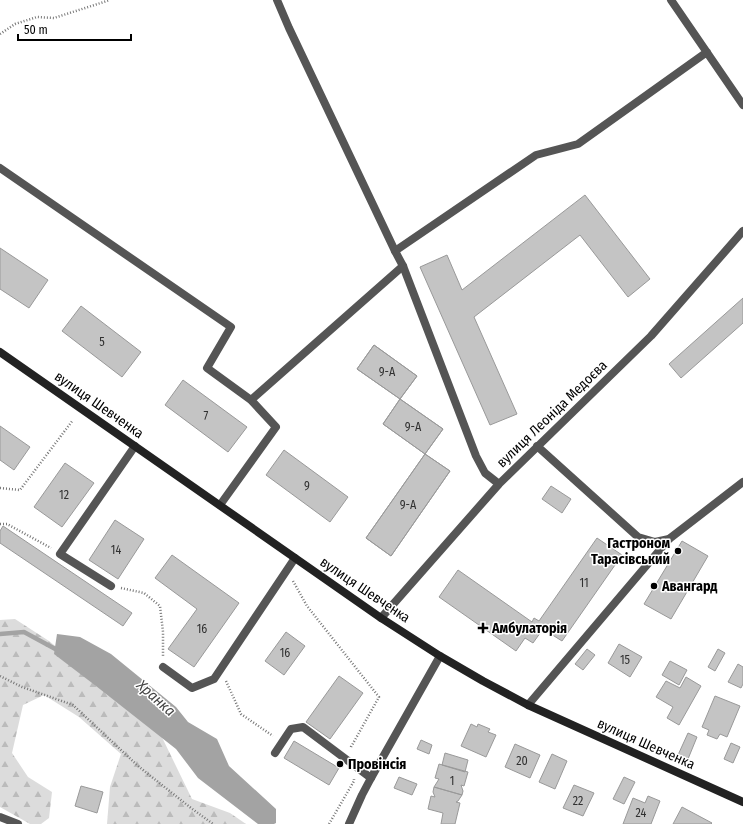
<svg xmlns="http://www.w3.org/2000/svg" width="743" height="824" viewBox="0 0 743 824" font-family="'Fira Sans Condensed',sans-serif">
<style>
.forest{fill:url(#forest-firs)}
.water{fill:#a3a3a3}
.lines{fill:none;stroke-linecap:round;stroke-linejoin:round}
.stream{stroke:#a3a3a3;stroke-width:4.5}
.building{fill:#c4c4c4;stroke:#999}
.path{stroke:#777;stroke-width:2.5;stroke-dasharray:1 2;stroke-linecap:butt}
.lane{stroke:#555;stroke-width:8}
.street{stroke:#555;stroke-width:8}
.secondary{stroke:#222;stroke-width:8}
.poi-dot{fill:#000;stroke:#fff;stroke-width:1.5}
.labels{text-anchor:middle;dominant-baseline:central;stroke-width:3;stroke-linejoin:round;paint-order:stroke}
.number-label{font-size:12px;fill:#313131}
.street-label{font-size:14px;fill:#000;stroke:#fff}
.poi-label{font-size:14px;font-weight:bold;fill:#000;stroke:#fff;text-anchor:start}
.water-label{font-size:15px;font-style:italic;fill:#444;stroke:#fff}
</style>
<defs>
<pattern id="forest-firs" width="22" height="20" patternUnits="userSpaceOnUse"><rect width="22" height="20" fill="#dcdcdc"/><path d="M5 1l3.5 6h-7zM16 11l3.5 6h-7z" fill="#bbb"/></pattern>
</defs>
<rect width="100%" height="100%" fill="#fff"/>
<path class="forest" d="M15,619L49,641L157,727L192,799L230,813L246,824H107L110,787L121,754L79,717L44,695L23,705L12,753L28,777L52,792L49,818L41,824H30L0,807V620Z"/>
<path class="water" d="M57,634L80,637L111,654L176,707L188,722L217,739L229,766L276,809V823L274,824H258L198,778L176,749L96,686L54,654Z"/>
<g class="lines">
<path class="stream" d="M0,634L24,632L59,651"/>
</g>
<path class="building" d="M585,195L650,279L628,297L580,235L474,317L517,414L490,425L420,267L447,255L462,290Z
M0,248L48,280L29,308L0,289Z
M743,298V323L681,378L669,364Z
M81,306L141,352L122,377L62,331Z
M374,345L417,376L400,399L357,369Z
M374,345L417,376L400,399L357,369Z
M183,380L247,427L228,452L165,405Z
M400,399L443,429L425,454L383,424Z
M400,399L443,429L425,454L383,424Z
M0,426L30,447L14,470L0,460Z
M284,450L348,497L330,522L266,475Z
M425,454L450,471L391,556L366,538Z
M425,454L450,471L391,556L366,538Z
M65,463L94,483L62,527L34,507Z
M551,486L571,499L562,513L542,499Z
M115,520L144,539L118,579L89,560Z
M3,526L132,613L123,626L0,543V531Z
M597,538L622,555L562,641L543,629L533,643L525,638L516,651L439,597L458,570L532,622L534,618L539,621Z
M682,541L708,556L671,619L644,604Z
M172,555L239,603L194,667L168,649L197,609L155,578Z
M286,632L305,646L284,675L265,661Z
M619,644L642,657L630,677L608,663Z
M587,649L595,655L583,670L575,664Z
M718,649L725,653L715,671L708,667Z
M670,661L687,670L679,685L662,675Z
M738,664L743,667V684L741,688L728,682Z
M339,676L363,693L330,739L306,722Z
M686,677L701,686L679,725L667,718L673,707L656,697L666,681L680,688Z
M715,696L740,706L727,737L720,734L717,739L707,735L709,730L702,727Z
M471,724L477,727L478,724L490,729L488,732L496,735L486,757L461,746Z
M688,733L697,737L688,759L678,755Z
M421,740L432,745L429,754L417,749Z
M294,741L339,768L329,785L284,758Z
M731,743L740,747L733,763L724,759Z
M515,744L540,755L530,778L505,767Z
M445,753L468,760L465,772L442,765Z
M552,754L567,761L555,789L539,782Z
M439,764L468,772L464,786L461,785L463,791L462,795L434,787L439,779L435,778Z
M399,777L417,784L412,795L394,788Z
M624,777L635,782L624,804L613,799Z
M574,785L594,793L583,816L563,808Z
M81,786L103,792L97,813L75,806Z
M434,787L462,795L458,801L456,802L460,803L455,824H441L443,813L428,809L431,796L435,797L433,792Z
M648,796L660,801L651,824H623L633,798L645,803Z
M682,807L712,823L711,824H673Z"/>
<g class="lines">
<path class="path" d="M0,34L15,24L37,17L54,18L110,0
M0,488L20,490L73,420
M0,524H7L51,548
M293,581L307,606L379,697L351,747V748
M121,588L144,593L160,606L163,632V656
M0,676L22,687L73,705L138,766L191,808L213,824
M226,681L241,714L273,736
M329,824L354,781V779"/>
<path class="lane" d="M671,0L743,105
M0,168L231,327L207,368L251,400
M395,251L536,155L578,144L707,52
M220,505L276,427L251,400L403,266
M111,586L60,554L135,446
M163,667L192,688L214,679L295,558
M528,705L669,539
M275,753L291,729L303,727L371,778"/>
<path class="street" d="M277,0L289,28L395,251L403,266L476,456L485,473L499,484
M537,446L638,537L655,542L669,539L743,482
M381,618L499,484L651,336L743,231
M0,817L18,824
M349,824L362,795L371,778L440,656"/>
<path class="secondary" d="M0,352L381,618L440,656L483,681L528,705L743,802"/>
</g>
<g class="poi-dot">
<circle cx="678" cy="551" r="4"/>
<circle cx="654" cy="586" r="4"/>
<path d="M481 622h4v4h4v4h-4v4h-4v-4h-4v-4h4z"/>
<circle cx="340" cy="764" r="4"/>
</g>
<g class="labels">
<g class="number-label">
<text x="102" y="342">5</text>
<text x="387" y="372">9-А</text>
<text x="206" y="416">7</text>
<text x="413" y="427">9-А</text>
<text x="307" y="486">9</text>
<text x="64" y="495">12</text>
<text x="408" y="505">9-А</text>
<text x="116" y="550">14</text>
<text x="584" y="583">11</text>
<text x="202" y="629">16</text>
<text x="285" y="653">16</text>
<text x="625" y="660">15</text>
<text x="522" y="761">20</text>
<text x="452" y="781">1</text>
<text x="578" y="801">22</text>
<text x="641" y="813">24</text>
</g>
<g class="street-label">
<text transform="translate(99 405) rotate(35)">вулиця Шевченка</text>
<text transform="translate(552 414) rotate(-44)">вулиця Леоніда Медоєва</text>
<text transform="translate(365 590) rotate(34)">вулиця Шевченка</text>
<text transform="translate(646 744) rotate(24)">вулиця Шевченка</text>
</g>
<g class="poi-label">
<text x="670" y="543" text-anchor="end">Гастроном<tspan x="670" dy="16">Тарасівський</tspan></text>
<text x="662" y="586">Авангард</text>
<text x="492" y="628">Амбулаторія</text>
<text x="348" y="764">Провінсія</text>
</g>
<g class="water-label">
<text transform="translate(156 698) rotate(42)">Хранка</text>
</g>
</g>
<path d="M18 34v6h113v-6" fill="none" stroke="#000000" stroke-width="2"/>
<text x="24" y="34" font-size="12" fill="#000000" stroke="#ffffff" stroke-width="3" paint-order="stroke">50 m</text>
</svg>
